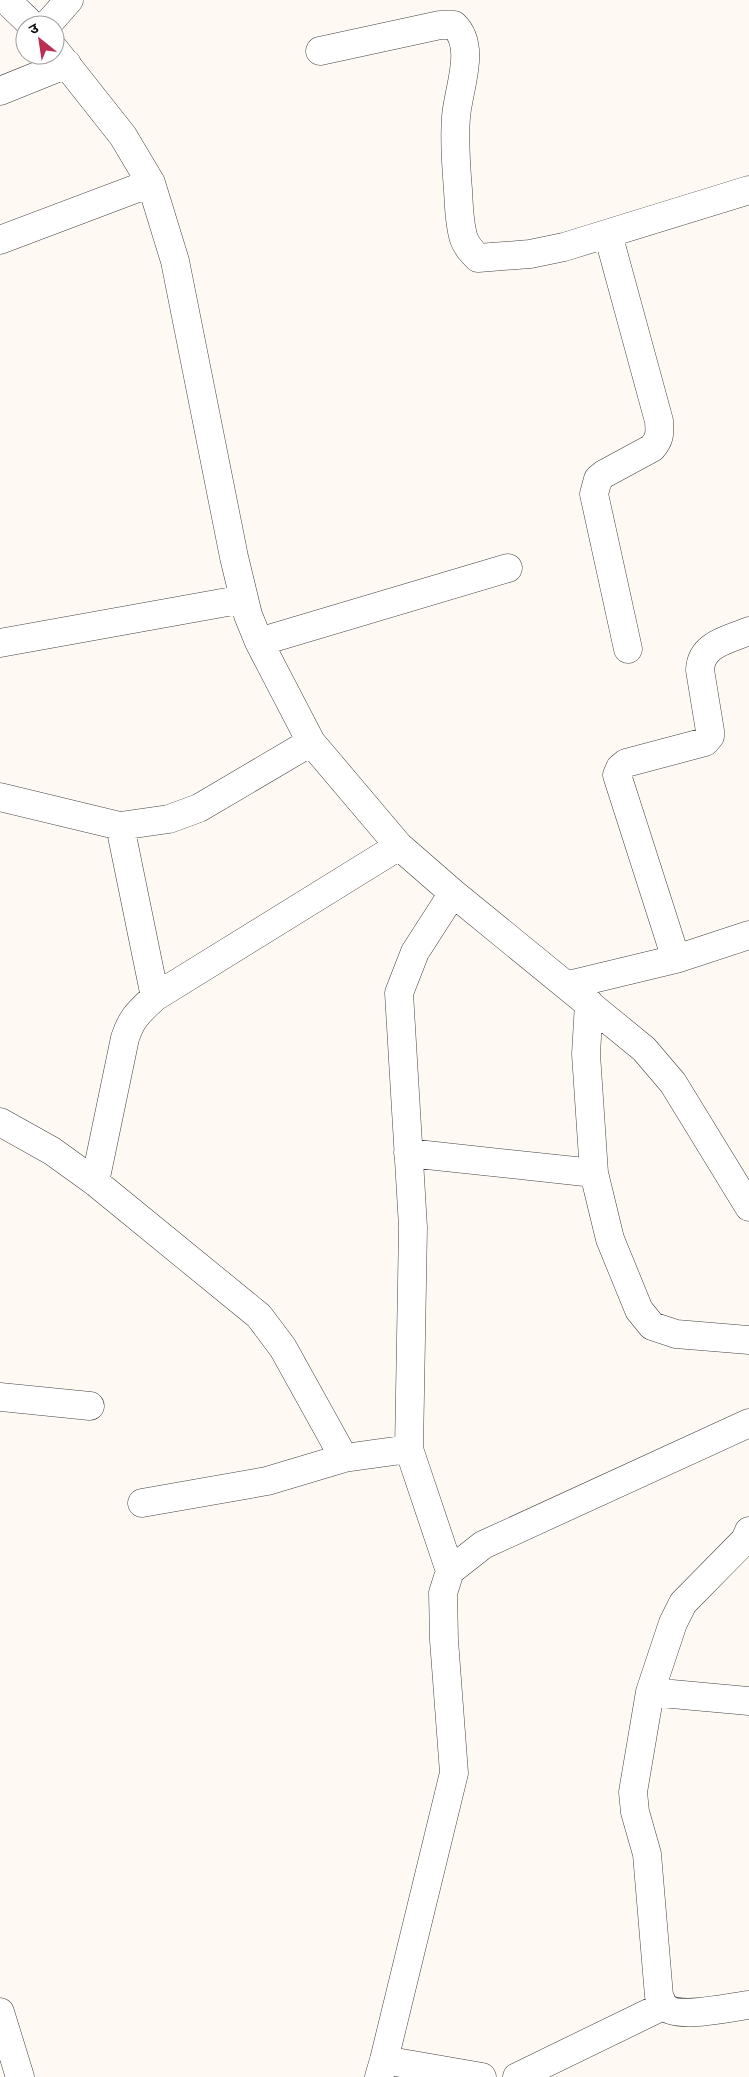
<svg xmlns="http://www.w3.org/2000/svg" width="749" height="2077" viewBox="0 0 749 2077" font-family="'Noto Serif','Noto Sans Devanagari',serif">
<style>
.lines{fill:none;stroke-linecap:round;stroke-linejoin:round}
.minor-casing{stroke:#434343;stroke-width:29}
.minor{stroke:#fff;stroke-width:28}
</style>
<rect width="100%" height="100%" fill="#fefaf3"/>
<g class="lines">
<defs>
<path id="minor" d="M6,0L32,25
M47,25L69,0
M55,50L123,136L151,183L175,261L234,557L248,615L259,642L311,742L399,846L453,893L644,1049L673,1083L749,1207
M320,51L440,25H454C477,47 458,89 456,117C454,141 456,166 458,190C459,206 459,224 464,239C467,247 472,252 478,258L530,254L564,247L749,190
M0,91L67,64
M608,234L659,421C660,433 660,439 652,448L604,474L598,479L594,494L628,649
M0,240L151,183
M259,642L508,568
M0,643L244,599
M0,797L120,826L169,819L199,808L311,742
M120,826L155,997
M676,959L617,775L620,768L626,763L705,742L710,736V731L700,670C701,644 728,640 749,631
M568,985L676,959L749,935
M589,1003L586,1054L594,1173L610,1239L639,1310L652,1326L676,1334L749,1340
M0,1122L52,1151L95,1182L259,1316L283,1348L344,1458
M408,1153L594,1173
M95,1182L125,1038C132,1017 139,1012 155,997L399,846
M0,1397L90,1406
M142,1503L267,1481L344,1458L409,1449
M749,1531L745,1540L683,1603L673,1623L650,1692L633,1792L635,1812L647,1854L659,1996C661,1999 662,2004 664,2006C676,2020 731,2007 749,2005
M450,1571L409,1449L413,1227L399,993L415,952L453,893
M650,1692L749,1701
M0,2012L20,2077
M384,2060L482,2077
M379,2077L384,2060L454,1773L444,1640L443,1593L450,1571L483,1545L749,1423
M517,2077L663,2006"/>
</defs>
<use href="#minor" class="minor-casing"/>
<use href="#minor" class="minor"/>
</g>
<g transform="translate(40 40) rotate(330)"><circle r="24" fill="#ffffff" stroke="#9f9f9f"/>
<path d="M0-4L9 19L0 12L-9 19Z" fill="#ba2e51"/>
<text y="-8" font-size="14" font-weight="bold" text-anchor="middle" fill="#101010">उ</text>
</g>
</svg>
